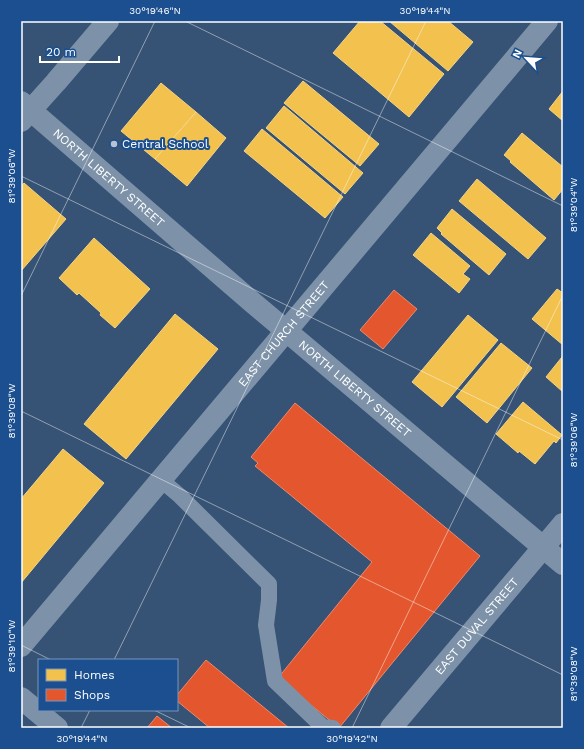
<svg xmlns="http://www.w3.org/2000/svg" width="584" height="749" viewBox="0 0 584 749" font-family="'Work Sans',sans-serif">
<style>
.homes{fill:#f2c14e;stroke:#f6d483}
.shops{fill:#e4572e;stroke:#ec896d}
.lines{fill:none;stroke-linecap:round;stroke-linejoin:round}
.service{stroke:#7d92a8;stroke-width:16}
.minor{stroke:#7d92a8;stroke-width:22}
.tertiary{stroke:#7d92a8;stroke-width:22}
.ticks{fill:none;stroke:#fff;stroke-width:1;stroke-opacity:0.45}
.poi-dot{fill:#b9c2ce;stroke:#1b4f8f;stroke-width:1.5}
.labels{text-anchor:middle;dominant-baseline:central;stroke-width:4;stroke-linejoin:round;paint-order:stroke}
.poi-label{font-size:12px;fill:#fff;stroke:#1b4f8f;text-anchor:start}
.street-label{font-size:12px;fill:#fff;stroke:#1b4f8f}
.neatline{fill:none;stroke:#fff;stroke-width:1.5}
.ticks-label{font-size:10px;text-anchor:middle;fill:#fff}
</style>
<rect width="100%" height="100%" fill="#365274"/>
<path class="homes" d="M360,21H380L444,74L409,117L333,53Z
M389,21H448L473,42L448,71Z
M303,81L379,144L360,166L284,103Z
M161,83L196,112L155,159L121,131Z
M563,91V121L549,109Z
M284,106L363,173L345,194L266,128Z
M196,112L226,138L187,186L155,159Z
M262,129L343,197L325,218L244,151Z
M522,133L563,167V189L554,200L510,162L511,161L504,155Z
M477,179L546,238L528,259L459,201Z
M24,183L66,219L21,271V187Z
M452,209L506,254L489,275L441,234L442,233L437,228Z
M431,233L470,266L463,274L470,279L459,293L413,255Z
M94,238L150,289L115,328L100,315L101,313L79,293L77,295L59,278Z
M557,289L563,293V345L532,319Z
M175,314L218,349L126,459L84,424Z
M468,315L498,340L442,407L412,382Z
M501,343L532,368L487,423L456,397Z
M562,357L563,358V392L546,377Z
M523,402L562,435L556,443L554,441L535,464L519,451L518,453L496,434Z
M63,449L104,483L21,583V499Z"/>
<path class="shops" d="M394,290L417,309L383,349L360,330Z
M295,403L480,556L339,728L278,678L372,562L255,466L258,463L251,457Z
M206,660L289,728H210L177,701V695Z
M157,716L172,728H147Z"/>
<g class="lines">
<path class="service" d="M161,480L180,496L269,584V600L266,625L275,681L323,727L333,728"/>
<path class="minor" d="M21,698L57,728"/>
<g class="tertiary">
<path id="s1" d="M21,102L252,302L563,564"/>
<path d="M21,121L56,82L108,21"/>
<path id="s2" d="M21,646L547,21"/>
<path id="s3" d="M391,728L563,524"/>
</g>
</g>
<path class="ticks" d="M185,21L563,206M21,176L563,440M21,296L155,21M21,411L563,675M21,645L51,660M114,660L426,21M154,710L191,728M81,728L90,710M352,728L563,295"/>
<circle class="poi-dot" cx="114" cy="144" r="4"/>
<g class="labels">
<g class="poi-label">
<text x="122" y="144">Central School</text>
</g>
<g class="street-label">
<text stroke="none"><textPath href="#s1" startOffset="116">NORTH LIBERTY STREET</textPath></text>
<text stroke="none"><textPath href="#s2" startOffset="408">EAST CHURCH STREET</textPath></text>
<text stroke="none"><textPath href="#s1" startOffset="440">NORTH LIBERTY STREET</textPath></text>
<text stroke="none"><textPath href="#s3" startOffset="133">EAST DUVAL STREET</textPath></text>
</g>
</g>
<rect width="584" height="749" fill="none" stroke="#1b4f8f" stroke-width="44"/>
<rect x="38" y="659" width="140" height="52" fill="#1b4f8f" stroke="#7695bc"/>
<rect x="46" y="669" width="20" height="12" fill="#f2c14e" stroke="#7695bc"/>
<text x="74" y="679" font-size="12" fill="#ffffff">Homes</text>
<rect x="46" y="689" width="20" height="12" fill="#e4572e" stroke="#7695bc"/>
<text x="74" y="699" font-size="12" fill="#ffffff">Shops</text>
<g transform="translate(526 58) rotate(296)" stroke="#1b4f8f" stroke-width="3" paint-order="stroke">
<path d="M0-3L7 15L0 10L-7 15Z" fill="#ffffff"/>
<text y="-6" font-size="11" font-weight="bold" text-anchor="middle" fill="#ffffff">N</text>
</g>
<path d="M40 56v6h79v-6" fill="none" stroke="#ffffff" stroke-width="2"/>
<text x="46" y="56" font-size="12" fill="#ffffff" stroke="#1b4f8f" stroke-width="3" paint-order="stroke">20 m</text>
<rect x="22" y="22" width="540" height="705" class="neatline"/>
<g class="ticks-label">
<text x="155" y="14">30°19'46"N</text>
<text x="425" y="14">30°19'44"N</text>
<text transform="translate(11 176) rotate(-90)" y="4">81°39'06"W</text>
<text transform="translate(573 205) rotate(-90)" y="4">81°39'04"W</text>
<text transform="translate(11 411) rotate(-90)" y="4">81°39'08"W</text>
<text transform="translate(573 440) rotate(-90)" y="4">81°39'06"W</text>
<text transform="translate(11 646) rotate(-90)" y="4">81°39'10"W</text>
<text transform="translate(573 674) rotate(-90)" y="4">81°39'08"W</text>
<text x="82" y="742">30°19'44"N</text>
<text x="352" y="742">30°19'42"N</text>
</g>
</svg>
